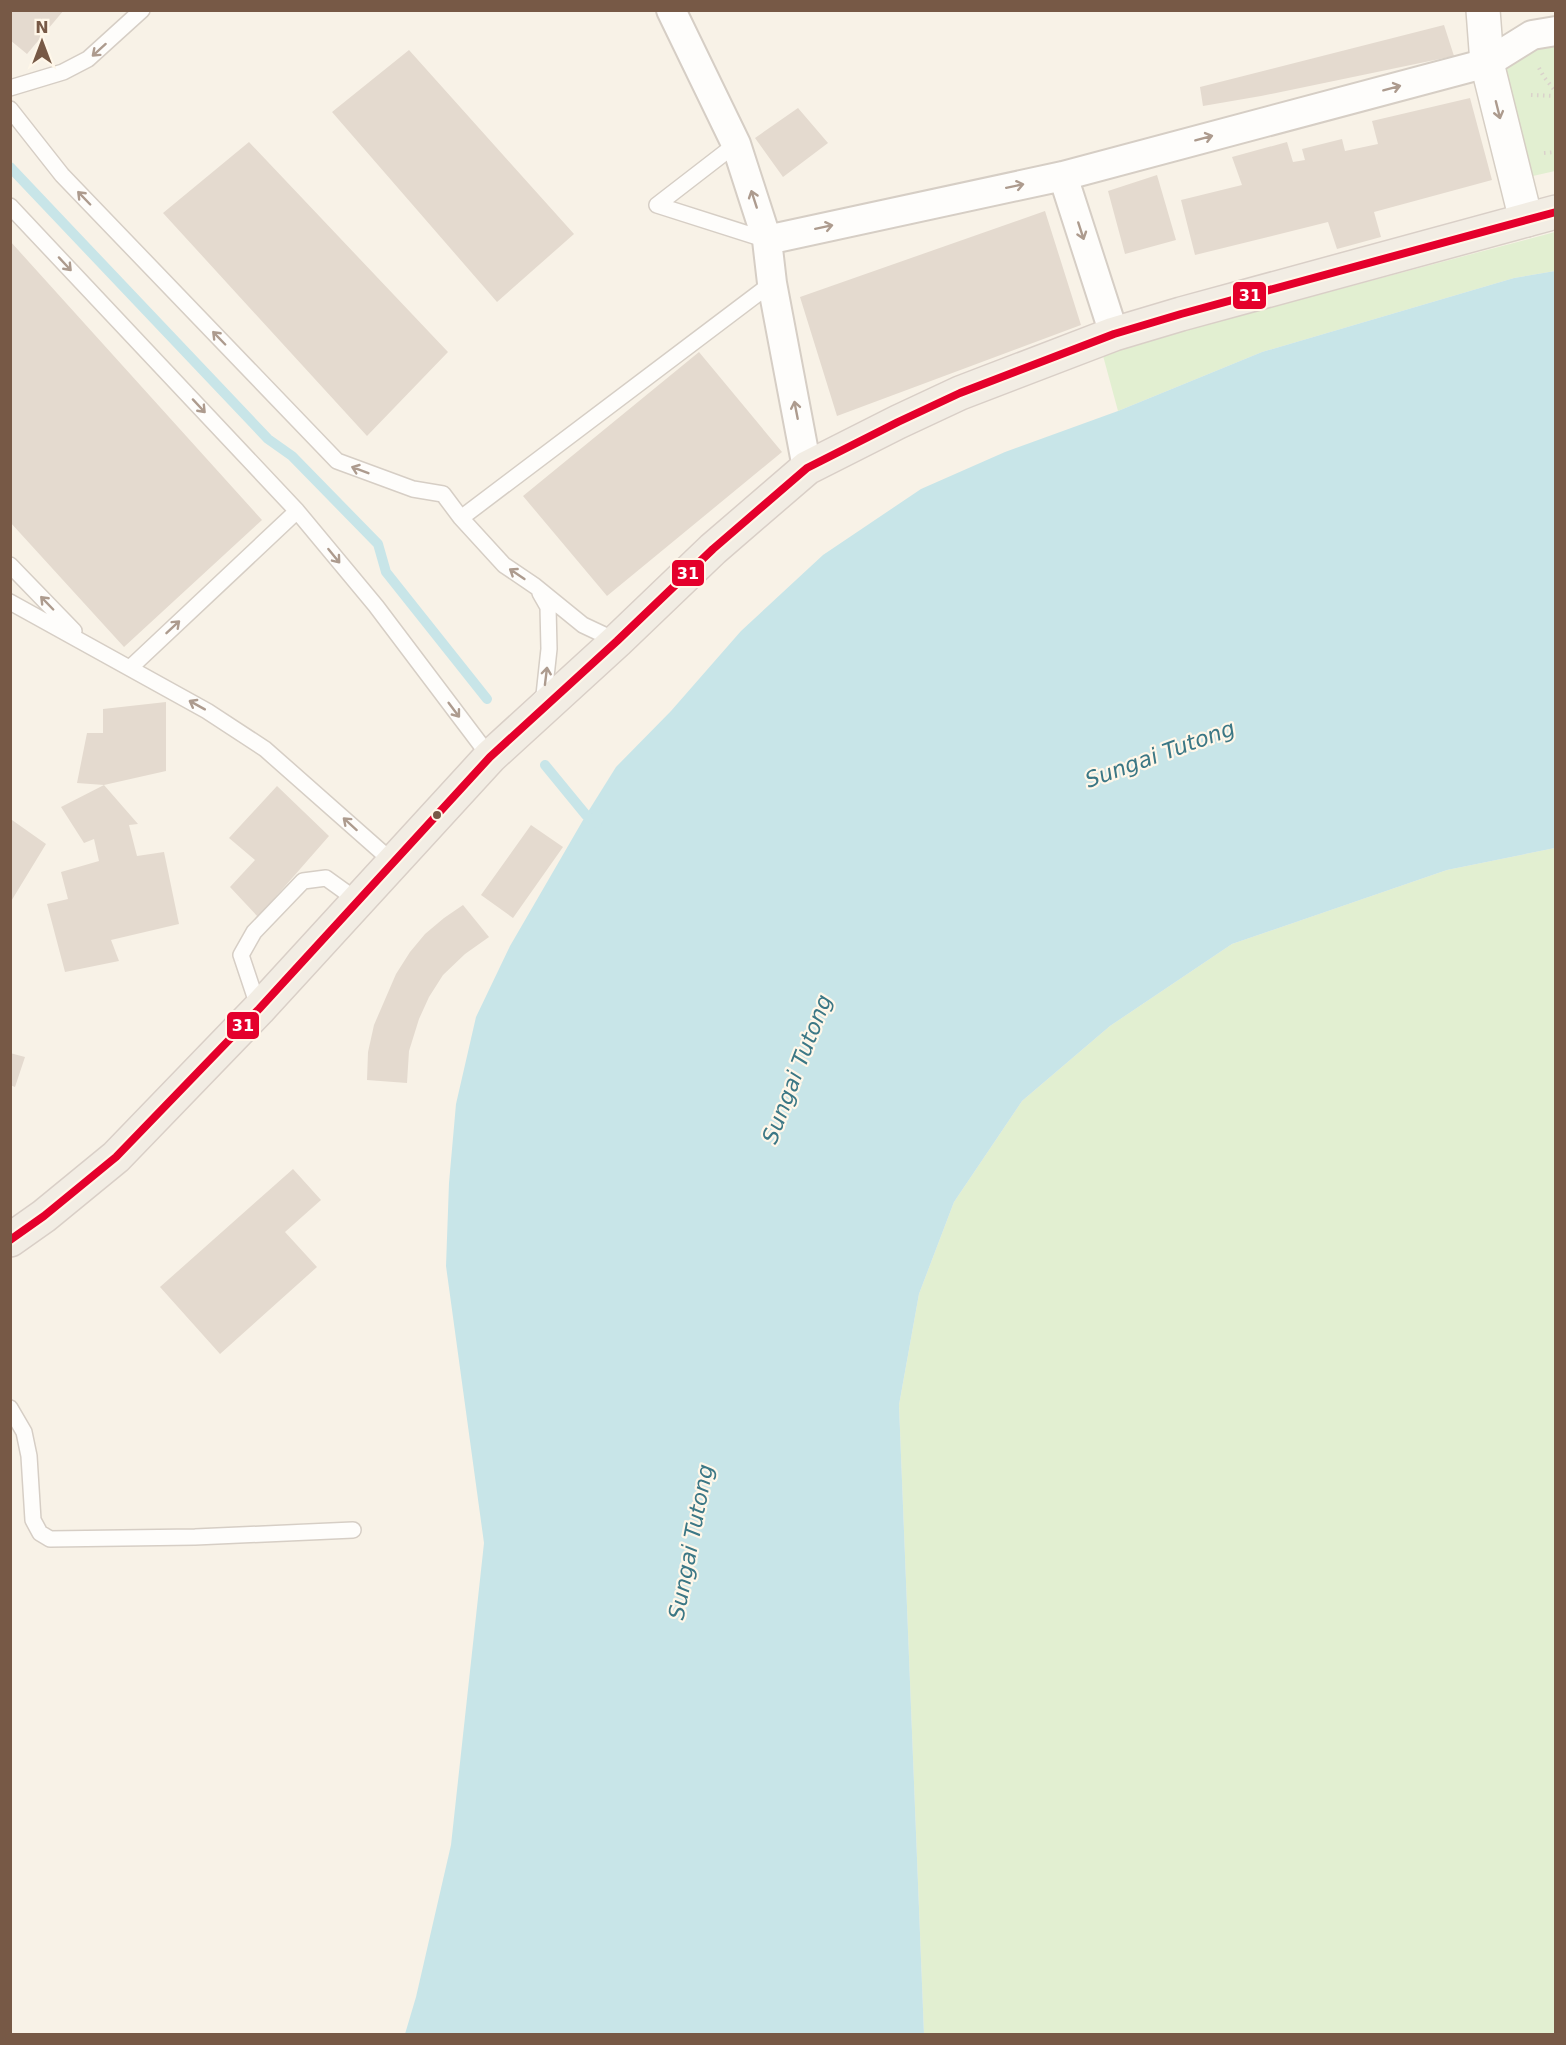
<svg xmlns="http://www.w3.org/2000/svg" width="1566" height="2045" viewBox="0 0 1566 2045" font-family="'DejaVu Sans',sans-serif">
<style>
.green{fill:#e2efd1}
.water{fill:#c8e5e8}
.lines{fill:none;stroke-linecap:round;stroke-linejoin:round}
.stream{stroke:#c8e5e8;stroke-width:10}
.building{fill:#e4dacf}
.lane-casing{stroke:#d6cec5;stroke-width:18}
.street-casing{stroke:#d6cec5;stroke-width:32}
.secondary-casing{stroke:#d6cec4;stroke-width:36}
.primary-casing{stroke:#d9cfc7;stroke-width:36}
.path{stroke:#dad2cb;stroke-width:4;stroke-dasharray:1.5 4.5;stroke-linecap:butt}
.lane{stroke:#fefdfb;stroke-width:15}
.street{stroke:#fefdfb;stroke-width:28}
.secondary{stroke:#fefdfb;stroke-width:33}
.primary{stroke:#f2ede4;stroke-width:33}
.bus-1-casing{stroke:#fff7e9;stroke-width:12}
.bus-1{stroke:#e4002b;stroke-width:8}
.oneway{stroke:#ad9b8e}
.bus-dot{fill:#775946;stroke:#fff7e9;stroke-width:2}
.labels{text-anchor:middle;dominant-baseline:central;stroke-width:4.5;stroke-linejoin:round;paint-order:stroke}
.water-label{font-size:22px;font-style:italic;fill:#3b7785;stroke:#fff7e9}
.line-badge{stroke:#fff7e9;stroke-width:2}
.badge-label{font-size:16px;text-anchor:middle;font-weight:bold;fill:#fff}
</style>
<rect width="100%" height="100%" fill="#f8f2e7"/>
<path class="green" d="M1555,40V171L1520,179L1495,54Z
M1555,232V271L1514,278L1262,352L1118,411L1102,352Z
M1555,848V2034H924L899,1405L919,1294L954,1202L1022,1101L1110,1026L1232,944L1447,870Z"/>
<path class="water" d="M1555,271V848L1447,870L1232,944L1110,1026L1022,1101L954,1202L919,1294L899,1405L924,2034H405L416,1997L451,1845L484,1543L446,1266L449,1183L456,1104L476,1017L510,946L586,815L616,767L671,711L741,631L823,555L921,489L1005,452L1118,411L1262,352L1514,278Z"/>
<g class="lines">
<path class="stream" d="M10,167L268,439L292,456L378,544L386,572L487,699
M545,765L586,815L597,823"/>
</g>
<path class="building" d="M10,10H64L27,54L10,40Z
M1444,25L1454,56L1261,96L1203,106L1200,87Z
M409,50L574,234L497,302L332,112Z
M1470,98L1492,180L1374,212L1381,237L1337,249L1328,222L1195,255L1181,200L1242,185L1232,157L1287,142L1293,162L1305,160L1302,149L1342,139L1345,151L1378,144L1372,121Z
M798,108L828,143L783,177L755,138Z
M249,142L448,352L367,436L163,213Z
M1157,175L1176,240L1125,254L1108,191Z
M1045,211L1081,325L837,416L800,297Z
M10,241L262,520L124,647L10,522Z
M699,352L782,452L607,596L523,496Z
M166,702V771L104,785L77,783L87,733H103V709Z
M104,785L138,824L129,825L137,856L164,852L179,924L111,940L119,961L65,972L47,904L68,899L61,872L99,861L94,839L84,843L61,807Z
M277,786L329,836L258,917L230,887L255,860L229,838Z
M12,820L46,844L10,903V822Z
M531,825L563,847L513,918L481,895Z
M463,905L489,937L465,954L443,975L429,997L419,1019L409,1051L407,1083L367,1080L368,1052L374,1025L396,974L410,952L425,934L444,918Z
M10,1053L25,1057L15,1087L10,1085Z
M293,1169L321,1200L285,1232L317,1267L220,1354L160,1287Z"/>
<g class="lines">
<defs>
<path id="lane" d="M10,88L63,72L88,59L142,10
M10,109L62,175L337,461L413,489L443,494L461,518L504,565L535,586L583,625L617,641
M657,205L767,240
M657,205L736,144
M10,206L297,511L376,606L490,757
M461,518L772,283
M10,565L74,631
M10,602L207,711L265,749L394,863
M131,667L297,511
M538,702L544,695L549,649L548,607L540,593
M259,1009L241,955L254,932L303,881L326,878L358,901
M10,1408L24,1432L29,1456L33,1520L40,1533L50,1539L195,1537L353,1530"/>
<path id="street" d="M671,10L736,144L767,240L772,283L807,468
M1063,176L1114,334
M767,240L1063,176L1487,63L1532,35L1556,31"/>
<path id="secondary" d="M1483,10L1487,63L1526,220"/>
<path id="primary" d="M10,1240L44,1216L116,1157L259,1009L490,757L617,641L713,549L807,468L898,422L960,393L1114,334L1181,314L1556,212"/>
</defs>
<use href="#lane" class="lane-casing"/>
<use href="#street" class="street-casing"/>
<use href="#secondary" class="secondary-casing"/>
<use href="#primary" class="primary-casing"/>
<path class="path" d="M1539,68L1544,77L1556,92
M1531,95L1556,96
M1544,153L1556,152"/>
<use href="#lane" class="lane"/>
<use href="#street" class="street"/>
<use href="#secondary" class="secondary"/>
<use href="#primary" class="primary"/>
<defs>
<path id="bus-1" d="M10,1240L44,1216L116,1157L259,1009L490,757L617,641L713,549L807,468L898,422L960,393L1114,334L1181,314L1556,212"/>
</defs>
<use href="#bus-1" class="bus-1-casing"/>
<use href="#bus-1" class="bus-1"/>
</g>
<defs><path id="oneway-shaft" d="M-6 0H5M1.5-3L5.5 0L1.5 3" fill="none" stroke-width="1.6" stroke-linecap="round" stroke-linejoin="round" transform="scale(1.5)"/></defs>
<g class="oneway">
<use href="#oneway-shaft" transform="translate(99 50) rotate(138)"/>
<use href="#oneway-shaft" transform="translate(1392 88) rotate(-15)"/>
<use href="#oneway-shaft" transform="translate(1498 110) rotate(76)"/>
<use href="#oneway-shaft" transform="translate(1204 138) rotate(-15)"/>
<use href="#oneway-shaft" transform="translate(1015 186) rotate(-12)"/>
<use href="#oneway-shaft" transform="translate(84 198) rotate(-134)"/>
<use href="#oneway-shaft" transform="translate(754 199) rotate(-108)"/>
<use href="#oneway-shaft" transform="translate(824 227) rotate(-12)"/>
<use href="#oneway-shaft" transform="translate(1081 231) rotate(72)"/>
<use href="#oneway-shaft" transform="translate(65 264) rotate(47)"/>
<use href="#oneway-shaft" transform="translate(219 338) rotate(-134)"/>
<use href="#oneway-shaft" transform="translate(199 406) rotate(47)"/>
<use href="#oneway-shaft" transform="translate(796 410) rotate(-101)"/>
<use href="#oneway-shaft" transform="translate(360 470) rotate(-159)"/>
<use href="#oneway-shaft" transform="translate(334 556) rotate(51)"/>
<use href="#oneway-shaft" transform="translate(517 574) rotate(-146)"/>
<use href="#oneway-shaft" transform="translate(47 603) rotate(-134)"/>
<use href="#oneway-shaft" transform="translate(173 627) rotate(-43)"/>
<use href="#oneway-shaft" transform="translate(546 676) rotate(-83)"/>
<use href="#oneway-shaft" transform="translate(197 705) rotate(-151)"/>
<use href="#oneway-shaft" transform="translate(454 710) rotate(53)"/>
<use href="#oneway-shaft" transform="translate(350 824) rotate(-138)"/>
</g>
<circle class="bus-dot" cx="437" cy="815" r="5"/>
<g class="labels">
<g class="water-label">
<text transform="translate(1160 754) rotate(-20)">Sungai Tutong</text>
<text transform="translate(797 1069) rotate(-69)">Sungai Tutong</text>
<text transform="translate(691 1542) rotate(-79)">Sungai Tutong</text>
</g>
</g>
<g class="line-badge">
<rect x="1232" y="281" width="35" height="29" rx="6" fill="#e4002b"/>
<rect x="671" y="559" width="34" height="28" rx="6" fill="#e4002b"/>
<rect x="226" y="1011" width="34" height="29" rx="6" fill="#e4002b"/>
</g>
<g class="badge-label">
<text x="1250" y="301">31</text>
<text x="688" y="579">31</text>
<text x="243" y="1031">31</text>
</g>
<rect width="1566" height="2045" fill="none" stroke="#775946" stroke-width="24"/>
<g transform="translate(42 42)" stroke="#fff7e9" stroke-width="4.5" paint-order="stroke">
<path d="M0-4.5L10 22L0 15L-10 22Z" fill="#775946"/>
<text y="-9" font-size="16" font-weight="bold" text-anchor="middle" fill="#775946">N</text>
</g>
</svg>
